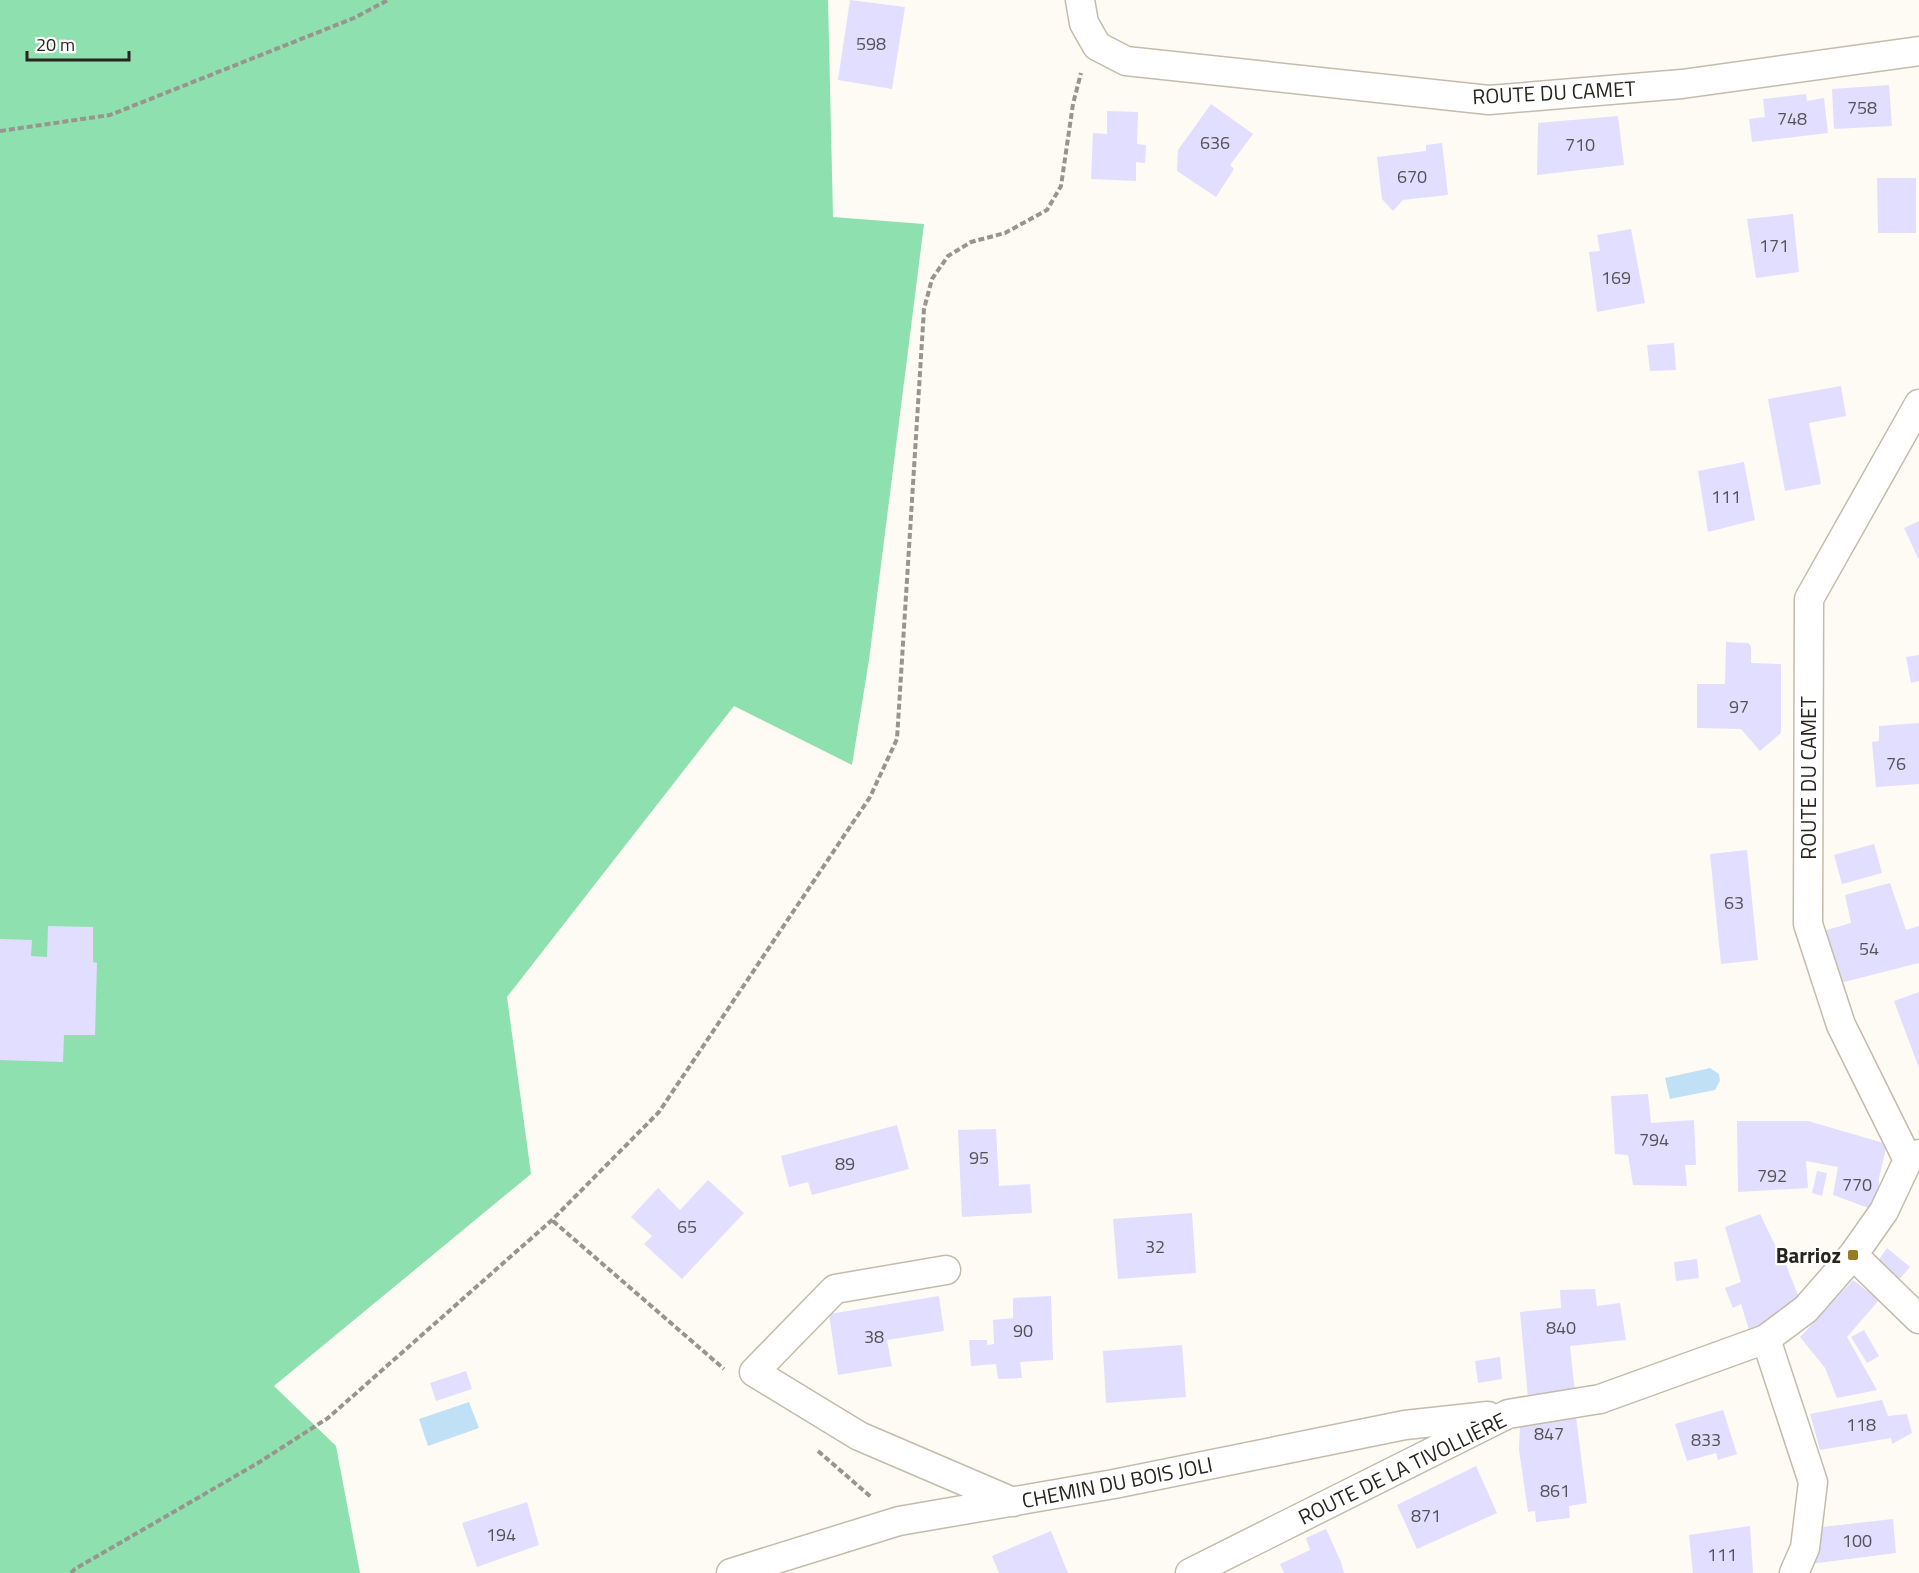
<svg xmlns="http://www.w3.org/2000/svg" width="1919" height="1573" viewBox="0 0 1919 1573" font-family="'Titillium Web',sans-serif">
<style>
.green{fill:#8fe0af}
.water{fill:#c0e1f5}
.building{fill:#e2deff}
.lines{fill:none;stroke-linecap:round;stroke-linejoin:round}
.street-casing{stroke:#c4bcab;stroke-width:31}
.path{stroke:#98958f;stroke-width:4;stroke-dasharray:6 3;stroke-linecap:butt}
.street{stroke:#fff;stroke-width:28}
.poi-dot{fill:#9b7a24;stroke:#fff;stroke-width:2}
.labels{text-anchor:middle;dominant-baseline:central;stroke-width:4.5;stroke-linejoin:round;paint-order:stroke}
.number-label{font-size:18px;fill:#565357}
.street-label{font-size:21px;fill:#28251f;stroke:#fff}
.poi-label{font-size:21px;font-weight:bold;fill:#28251f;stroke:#fff;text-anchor:end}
</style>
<rect width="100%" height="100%" fill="#fefbf4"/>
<path class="green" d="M0,0H828L833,217L924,224L869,660L852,765L734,706L507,997L531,1174L274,1386L336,1446L360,1573H0Z"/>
<path class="water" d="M1710,1068L1719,1074L1720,1081L1715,1090L1670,1099L1665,1078Z
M469,1402L479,1428L428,1446L419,1419Z"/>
<path class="building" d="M850,0L905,7L892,89L838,80Z
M1889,85L1892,126L1834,129L1832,89Z
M1806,94L1807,101L1824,98L1828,133L1752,142L1749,119L1765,117L1763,99Z
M1211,104L1253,134L1230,165L1234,169L1216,197L1177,171L1178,150Z
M1107,111L1138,112L1137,144L1146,145L1145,163L1136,162V181L1091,179L1093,133L1107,134Z
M1618,116L1624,165L1537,175L1538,123Z
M1442,143L1448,195L1403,200L1393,211L1382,199L1377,157L1426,151V145Z
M1877,178H1916V233H1878Z
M1793,214L1799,272L1756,278L1747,219Z
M1631,229L1645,303L1597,312L1589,252L1600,251L1597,235Z
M1674,343L1676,370L1650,371L1647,345Z
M1841,386L1846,416L1809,423L1821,484L1785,491L1768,399Z
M1744,462L1755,520L1708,532L1698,471Z
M1919,521V560L1904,528Z
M1726,642L1748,643L1751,646V663L1781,664V733L1760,751L1741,729L1697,728V684H1725Z
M1919,655V681L1911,683L1906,657Z
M1919,723V784L1876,787L1872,742L1879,741V726Z
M1874,844L1882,873L1842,884L1834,855Z
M1747,850L1758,960L1721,964L1710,854Z
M1890,883L1906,930L1919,926V963L1840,983L1823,931L1851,923L1845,895Z
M48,926L93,927V962L97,963L95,1035H64L63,1062L0,1060V939L32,940L31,956L47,957Z
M1919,992V1068L1894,1001Z
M1648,1094L1651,1123L1694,1120L1696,1165H1685L1687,1186L1633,1185L1628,1155L1615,1154L1611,1096Z
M1737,1121H1808L1887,1144L1879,1178V1191L1871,1209L1833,1195L1838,1167L1806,1161L1808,1188L1738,1192Z
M897,1125L909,1169L812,1195L808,1182L789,1187L781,1156Z
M996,1129L999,1186L1030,1184L1032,1213L962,1217L958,1130Z
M1817,1171L1827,1173L1822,1196L1812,1193Z
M708,1180L744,1213L682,1279L644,1244L652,1236L631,1217L658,1188L680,1210Z
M1192,1213L1196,1273L1118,1279L1113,1219Z
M1760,1214L1776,1247H1779L1803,1308L1750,1333L1741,1304L1733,1308L1725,1288L1741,1282L1725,1227Z
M1887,1248L1910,1267L1896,1283L1876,1264Z
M1697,1259L1699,1278L1676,1281L1674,1262Z
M1853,1280L1879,1300L1847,1337L1877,1390L1837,1398L1825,1368L1800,1337Z
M1595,1289L1597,1306L1620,1303L1626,1340L1570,1346L1575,1393L1528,1398L1520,1312L1561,1308L1560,1290Z
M939,1296L944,1331L887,1340L892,1366L838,1375L829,1314Z
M1051,1296L1053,1360L1020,1362L1022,1378L998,1379L996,1364L971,1366L969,1340H987V1345L994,1344L993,1320L1013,1318V1298Z
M1864,1330L1879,1356L1867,1363L1851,1337Z
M1182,1345L1186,1397L1106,1403L1103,1351Z
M1500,1357L1502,1379L1478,1383L1475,1361Z
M466,1371L472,1389L436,1401L430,1383Z
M1882,1400L1888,1416L1907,1414L1912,1433L1892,1444L1891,1438L1820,1450L1810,1414Z
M1723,1410L1737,1454L1718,1460L1716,1453L1687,1461L1675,1424Z
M1576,1417L1587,1503L1569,1506L1570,1518L1536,1522L1535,1511L1528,1512L1519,1450L1520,1421Z
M1476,1466L1497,1513L1417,1549L1397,1505Z
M527,1502L539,1545L477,1567L462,1523Z
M1893,1519L1896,1553L1810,1564L1822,1527Z
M1750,1526L1753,1573H1693L1689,1535Z
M1326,1529L1341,1562L1344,1573H1284L1280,1564L1310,1550L1306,1538Z
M1051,1531L1068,1573H999L992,1556Z"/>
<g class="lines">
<defs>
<path id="street" d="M1080,0L1084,23L1097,46L1126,61L1489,100L1682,84L1919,51
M1908,1160L1841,1025L1808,924L1809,599L1919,404
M1853,1255L1919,1319
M946,1270L835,1289L754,1372L859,1436L1013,1502
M1766,1339L1813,1482L1805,1548L1794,1573
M731,1573L899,1521L1114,1484L1405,1425L1488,1416
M1190,1573L1508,1414L1600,1399L1766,1339L1806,1309L1853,1255L1884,1211L1908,1160L1919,1154"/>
</defs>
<use href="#street" class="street-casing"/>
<path class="path" d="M0,131L110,115L354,18L388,0
M553,1221L724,1369
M818,1451L871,1497
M71,1573L75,1569L258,1463L328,1418L552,1220L659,1112L870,797L897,739L924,309L932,279L948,256L971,242L1005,233L1047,210L1061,186L1073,104L1081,73"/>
<use href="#street" class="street"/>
</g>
<rect class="poi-dot" x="1847" y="1249" width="12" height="12" rx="3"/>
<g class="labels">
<g class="number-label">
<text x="871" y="43">598</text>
<text x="1862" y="107">758</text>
<text x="1792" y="118">748</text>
<text x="1215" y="142">636</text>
<text x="1580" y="144">710</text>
<text x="1412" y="176">670</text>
<text x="1774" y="245">171</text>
<text x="1616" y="277">169</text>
<text x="1726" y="496">111</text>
<text x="1739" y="706">97</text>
<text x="1896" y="763">76</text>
<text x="1734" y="902">63</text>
<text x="1869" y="948">54</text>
<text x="1654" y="1139">794</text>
<text x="979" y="1157">95</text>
<text x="845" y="1163">89</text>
<text x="1772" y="1175">792</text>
<text x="1857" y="1184">770</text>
<text x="687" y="1226">65</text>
<text x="1155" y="1246">32</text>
<text x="1561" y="1327">840</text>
<text x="1023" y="1330">90</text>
<text x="874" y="1336">38</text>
<text x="1861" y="1424">118</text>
<text x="1549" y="1433">847</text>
<text x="1706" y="1439">833</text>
<text x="1555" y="1490">861</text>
<text x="1426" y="1515">871</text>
<text x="501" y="1534">194</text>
<text x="1857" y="1540">100</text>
<text x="1722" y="1554">111</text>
</g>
<g class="street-label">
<text transform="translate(1554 92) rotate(-3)">ROUTE DU CAMET</text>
<text transform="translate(1808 778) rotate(-90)">ROUTE DU CAMET</text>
<text transform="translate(1402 1468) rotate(-26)">ROUTE DE LA TIVOLLIÈRE</text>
<text transform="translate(1117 1482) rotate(-11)">CHEMIN DU BOIS JOLI</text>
</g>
<g class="poi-label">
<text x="1841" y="1255">Barrioz</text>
</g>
</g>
<path d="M27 51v9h102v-9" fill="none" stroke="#28251f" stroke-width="3"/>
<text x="36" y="51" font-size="18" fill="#28251f" stroke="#ffffff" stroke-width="4.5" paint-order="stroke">20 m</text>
</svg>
